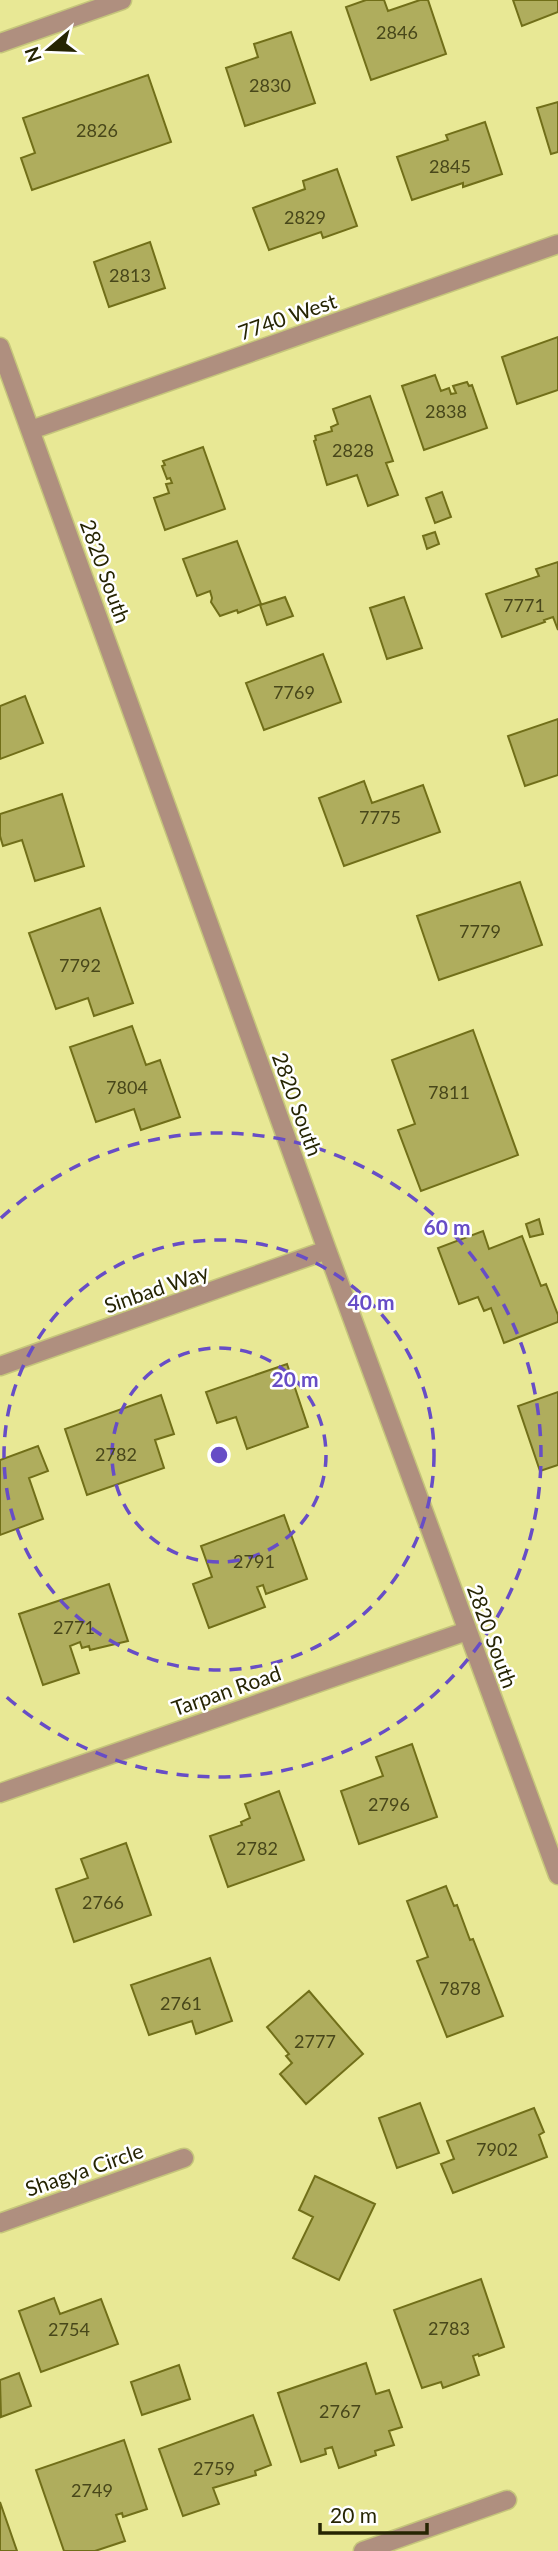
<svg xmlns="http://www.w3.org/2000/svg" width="558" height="2551" viewBox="0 0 558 2551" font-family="Lato,sans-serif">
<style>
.building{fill:#afad5d;stroke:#716f19;stroke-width:2}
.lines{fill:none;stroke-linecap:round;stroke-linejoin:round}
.minor-casing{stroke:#c5c57b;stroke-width:21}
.minor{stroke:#af8f7f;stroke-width:18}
.ring{fill:none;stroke:#674dc6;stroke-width:3.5;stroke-dasharray:12 9}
.labels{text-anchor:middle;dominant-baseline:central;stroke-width:5;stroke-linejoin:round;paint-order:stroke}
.number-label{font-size:18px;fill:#48471a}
.street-label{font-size:21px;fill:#262503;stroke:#fff}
.centre{fill:#674dc6;stroke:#fff;stroke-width:3.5}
.ring-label{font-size:21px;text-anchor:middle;font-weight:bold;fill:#674dc6;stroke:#fff;stroke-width:5;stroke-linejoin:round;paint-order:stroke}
</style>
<rect width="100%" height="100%" fill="#e8e895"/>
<path class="building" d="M366,0H384L388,11L420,0H428L446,54L371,80L346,7Z
M513,0H558V12L522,26Z
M291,32L315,103L245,126L226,68L258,57L254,44Z
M148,75L171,142L32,190L21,158L35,153L23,118Z
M558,102V152L551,154L537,108Z
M485,122L502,174L463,187V183L412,200L397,157L448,140L446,135Z
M337,169L357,226L323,238L321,232L269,250L253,208L305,189L303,181Z
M150,242L165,288L109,307L94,262Z
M558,337V390L517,404L502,357Z
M435,375L441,391L449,388L451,394L456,393L453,386L467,382L469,386L472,385L487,428L424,450L402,386Z
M370,396L393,461L386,463L398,495L368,506L357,475L327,485L314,441L316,440L315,436L332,431L331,427L338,424L333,409Z
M203,447L225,509L165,530L154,498L169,493L166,484L172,483L170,478L167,479L162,466L165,465L163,461Z
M442,492L451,517L435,523L426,498Z
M435,532L439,544L427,549L423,536Z
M237,541L261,604L238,613L237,610L220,616L211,602L212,598L210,591L197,596L183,559Z
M558,562V630L553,617L544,620L545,622L502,637L486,594L539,576L536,569Z
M285,597L293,616L267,625L260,605Z
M404,597L422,648L387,659L370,608Z
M323,654L341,702L264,730L246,683Z
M25,696L43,743L0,759V706Z
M558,719V775L525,786L508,736Z
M364,781L372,803L423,785L440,832L344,866L319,798Z
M62,794L84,866L35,881L22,840L3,846L0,836V814Z
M520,882L542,945L439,980L417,916Z
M100,908L133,1003L94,1016L88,998L56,1009L29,933Z
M132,1026L146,1065L160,1060L180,1117L141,1130L134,1109L96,1122L70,1047Z
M473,1030L518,1155L421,1191L398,1130L415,1124L392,1060Z
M539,1219L543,1234L530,1237L526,1224Z
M483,1231L489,1249L522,1236L541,1286L546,1284L558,1315V1322L504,1343L491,1308L484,1311L478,1297L459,1304L438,1248Z
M287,1364L308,1427L247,1449L236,1417L217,1423L206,1392Z
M558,1392V1465L540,1471L518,1406Z
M161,1395L174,1434L155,1440L164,1468L87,1495L65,1429Z
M38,1446L48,1471L29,1478L43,1519L0,1535V1460Z
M284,1515L307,1579L266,1594L263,1585L257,1587L265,1607L209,1628L193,1584L212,1577L201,1546Z
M109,1584L128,1641L90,1650L89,1646L82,1648L80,1642L70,1646L79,1673L43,1685L19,1614Z
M412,1744L437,1817L359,1844L341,1791L383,1776L376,1757Z
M279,1791L304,1860L228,1887L210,1836L242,1825L241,1822L250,1818L245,1804Z
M126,1843L151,1915L74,1942L56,1889L88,1878L81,1859Z
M446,1886L454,1906L457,1905L470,1940L473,1939L503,2016L447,2037L417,1961L428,1957L407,1901Z
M210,1958L232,2021L196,2034L192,2021L149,2035L131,1985Z
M309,1991L363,2054L306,2104L280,2074L292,2063L286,2056L289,2054L267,2027Z
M420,2103L439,2153L397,2168L379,2118Z
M534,2108L544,2132L539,2135L547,2157L453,2193L441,2164L454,2159L447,2141Z
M315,2176L375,2204L339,2280L293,2258L313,2217L299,2210Z
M481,2279L504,2347L479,2356L478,2354L473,2356L479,2375L443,2388L441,2382L422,2388L394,2310Z
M54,2298L60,2314L101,2299L118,2344L41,2372L19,2311Z
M366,2363L376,2394L389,2390L402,2427L389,2431L394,2445L375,2451L376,2455L339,2468L332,2447L325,2449L326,2454L301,2462L278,2393Z
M179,2365L190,2399L142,2415L131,2382Z
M19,2373L31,2406L1,2417L0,2380Z
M253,2415L271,2465L255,2471L256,2475L213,2488L219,2504L183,2516L159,2449Z
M124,2440L147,2509L123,2517L122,2513L116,2515L125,2541L95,2551H64L36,2470Z
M0,2502L17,2551H0Z"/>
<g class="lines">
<defs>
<path id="minor" d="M0,43L122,0
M0,347L327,1250L558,1875
M31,430L558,244
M0,1366L327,1250
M0,1793L467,1631
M0,2223L184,2158
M363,2551L507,2500"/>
</defs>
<use href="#minor" class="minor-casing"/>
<use href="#minor" class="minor"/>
</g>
<g class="ring">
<circle cx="219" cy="1455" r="107"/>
<circle cx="219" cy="1455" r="215"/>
<path d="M1 1218A322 322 0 1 1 1 1692"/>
</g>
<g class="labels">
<g class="number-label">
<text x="397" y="32">2846</text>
<text x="270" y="85">2830</text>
<text x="97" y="130">2826</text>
<text x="450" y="166">2845</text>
<text x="305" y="217">2829</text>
<text x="130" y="275">2813</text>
<text x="446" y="411">2838</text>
<text x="353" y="450">2828</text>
<text x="524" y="605">7771</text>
<text x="294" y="692">7769</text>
<text x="380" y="817">7775</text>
<text x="480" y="931">7779</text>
<text x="80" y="965">7792</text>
<text x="127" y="1087">7804</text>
<text x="449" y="1092">7811</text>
<text x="116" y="1454">2782</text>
<text x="254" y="1561">2791</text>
<text x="74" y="1627">2771</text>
<text x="389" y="1804">2796</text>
<text x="257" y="1848">2782</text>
<text x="103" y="1902">2766</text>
<text x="460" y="1988">7878</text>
<text x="181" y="2003">2761</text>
<text x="315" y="2041">2777</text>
<text x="497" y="2149">7902</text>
<text x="449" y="2328">2783</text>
<text x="69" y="2329">2754</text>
<text x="340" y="2411">2767</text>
<text x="214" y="2468">2759</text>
<text x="92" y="2490">2749</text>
</g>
<g class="street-label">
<text transform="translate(287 316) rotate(-19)">7740 West</text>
<text transform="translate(106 571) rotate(70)">2820 South</text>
<text transform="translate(298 1104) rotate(70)">2820 South</text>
<text transform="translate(156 1288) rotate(-19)">Sinbad Way</text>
<text transform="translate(493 1636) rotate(70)">2820 South</text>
<text transform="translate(226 1690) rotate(-19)">Tarpan Road</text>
<text transform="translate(84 2169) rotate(-19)">Shagya Circle</text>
</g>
</g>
<circle cx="219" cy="1455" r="10" class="centre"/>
<g class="ring-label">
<text x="447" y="1235">60 m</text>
<text x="371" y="1310">40 m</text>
<text x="295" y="1387">20 m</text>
</g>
<g transform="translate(49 49) rotate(251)" stroke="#ffffff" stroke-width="5" paint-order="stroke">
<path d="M0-5L12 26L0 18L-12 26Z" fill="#262503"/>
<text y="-10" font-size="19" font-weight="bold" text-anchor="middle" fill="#262503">N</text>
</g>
<path d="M320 2523v10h107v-10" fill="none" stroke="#262503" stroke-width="3.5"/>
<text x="330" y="2523" font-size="21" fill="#262503" stroke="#ffffff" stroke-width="5" paint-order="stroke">20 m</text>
</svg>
